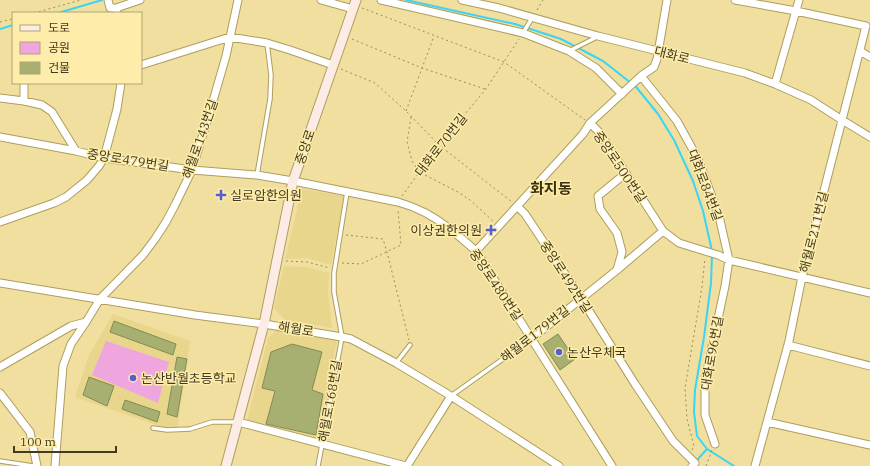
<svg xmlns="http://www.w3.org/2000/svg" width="870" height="466" viewBox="0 0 870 466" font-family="'IBM Plex Serif','Noto Sans KR',serif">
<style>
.built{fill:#e8d68c}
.green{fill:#efa5de}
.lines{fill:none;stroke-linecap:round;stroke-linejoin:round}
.stream{stroke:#3ad5f6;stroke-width:2}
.building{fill:#a7b071;stroke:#838c4e}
.service-casing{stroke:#ae9e5e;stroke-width:5.5}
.minor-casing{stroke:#ae9e5e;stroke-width:9}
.secondary-casing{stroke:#ae9e5e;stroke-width:11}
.path{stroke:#998d60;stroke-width:1;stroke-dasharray:2 3;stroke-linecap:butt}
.service{stroke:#fff;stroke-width:3.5}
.minor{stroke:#fff;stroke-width:7}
.secondary{stroke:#fdebe6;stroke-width:9}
.poi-dot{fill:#555dd4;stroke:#fdecaa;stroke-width:1.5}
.labels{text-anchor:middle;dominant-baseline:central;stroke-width:3;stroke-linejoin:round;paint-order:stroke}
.street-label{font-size:13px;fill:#423b21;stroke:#fdecaa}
.poi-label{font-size:13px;fill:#423b21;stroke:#fdecaa;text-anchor:start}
.quarter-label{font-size:15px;font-weight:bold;fill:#393110;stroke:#fdecaa}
</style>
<rect width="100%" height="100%" fill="#f0df9e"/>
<path class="built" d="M302,189L344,196L331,265L307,258L285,259Z
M284,266L306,267L329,273L328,293L332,328L285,320L274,308Z
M113,314L190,341L177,432L75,397L89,355Z
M277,330L337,340L319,439L247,421L268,338Z"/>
<path class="green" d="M106,341L169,362L158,403L92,375Z"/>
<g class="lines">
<path class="stream" d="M406,0L515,24L561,39L603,61L631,83
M58,13L102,0
M0,29L13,25
M634,85L637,88L658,114L674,140L693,181L703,211L712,251
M712,255L711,283L704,337L695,390L694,412L697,436L707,449L734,466
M698,459L707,449"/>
</g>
<path class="building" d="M114,321L176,344L173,355L110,332Z
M558,334L575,359L560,370L543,344Z
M292,344L322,352L312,390L323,394L316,435L266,424L275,391L262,388L271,352Z
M177,357L187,359L177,417L167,414Z
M89,377L114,386L107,406L83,395Z
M125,400L160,412L157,422L122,409Z"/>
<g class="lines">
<defs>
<path id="service" d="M523,33L532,18
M569,51L597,37
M257,175L270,99L271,75L267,43
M396,363L410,345
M451,396L531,339
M153,428L167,430L190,429L212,422H236
M0,461L33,466
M318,466L342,337L334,292V273L347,192"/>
<path id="minor" d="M108,0L110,8H116L117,12
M321,0L353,9
M381,0L523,33L569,51L596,68L622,94
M462,0L499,8L598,36L745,73L775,84L811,100L842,120L870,137
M735,0L796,11L866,26L802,277L789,341L755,466
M116,8L140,0
M860,51L870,57
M141,65L230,37L267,43L290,50L333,65
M641,76L677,121L698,159L719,216L729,260L725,286L705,380V415L715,444
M775,84L799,0
M0,98L24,101L42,105L52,112L76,151
M24,101V83
M590,123L600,133L663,231L679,243L718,255L729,260L870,293
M0,137L76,151L104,158L192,170L257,175L293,181L398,202C416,207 435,217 450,229C459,236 468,244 476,251L612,466
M517,206L525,214L581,298L635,384L673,441L695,463L692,466
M0,222L54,203L66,197L87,180L99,166L104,158L117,109L121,83
M476,251L583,134L590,123L641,76L654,67L657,59L667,0
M617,270L622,252L617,233L600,209L598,196L626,173
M0,283L195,315L264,324L342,337L351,339L396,363L451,396L559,466
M531,339L617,270L663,231
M788,345L870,366
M0,367L71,326L86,322L100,299L143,255L155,239L166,222L175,205L192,170L213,101L226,56L238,0
M0,393L30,432L37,466
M238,422L406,466
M767,422L870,445
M55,466L63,366L71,344L86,322
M407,466L451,396"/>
<path id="secondary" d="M226,466L264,324L293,181L356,0"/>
</defs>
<use href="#service" class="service-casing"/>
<use href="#minor" class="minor-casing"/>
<use href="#secondary" class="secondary-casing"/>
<path class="path" d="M362,8L504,62L585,120
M537,10L543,0
M34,13L81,0
M0,22L13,19
M352,39L422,68L485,89
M341,69L375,83L406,111L439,145L512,202
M406,111L434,36
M411,117L407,142L412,161L419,172L458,192L470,200L494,222
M402,196L439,145L486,89L519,39
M346,235L383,239L387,252L409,340
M286,261L307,262L330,268
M342,263L361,264L401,245L398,210
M692,450L694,446L687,419L685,388L702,287L705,258
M706,466L712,450"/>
<use href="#service" class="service"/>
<use href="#minor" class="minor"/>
<use href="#secondary" class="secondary"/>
</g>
<g class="poi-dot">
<path d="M219 189h4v4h4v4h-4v4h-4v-4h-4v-4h4z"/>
<path d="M489 224h4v4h4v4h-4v4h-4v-4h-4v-4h4z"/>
<circle cx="559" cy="352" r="4"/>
<circle cx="133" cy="378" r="4"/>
</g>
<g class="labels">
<g class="street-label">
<text transform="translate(672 55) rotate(14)">대화로</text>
<text transform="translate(200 139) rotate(-71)">해월로143번길</text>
<text transform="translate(441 145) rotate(-52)">대화로70번길</text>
<text transform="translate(305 147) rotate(-71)">중앙로</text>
<text transform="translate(128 160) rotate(9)">중앙로479번길</text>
<text transform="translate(620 167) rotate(56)">중앙로500번길</text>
<text transform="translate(705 185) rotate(69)">대화로84번길</text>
<text transform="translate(814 232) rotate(-76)">해월로211번길</text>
<text transform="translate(566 277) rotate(57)">중앙로492번길</text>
<text transform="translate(496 285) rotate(56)">중앙로480번길</text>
<text transform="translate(296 329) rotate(9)">해월로</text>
<text transform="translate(535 334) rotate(-38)">해월로179번길</text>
<text transform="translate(712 353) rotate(-80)">대화로96번길</text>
<text transform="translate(330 401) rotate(-80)">해월로168번길</text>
</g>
<g class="poi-label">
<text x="230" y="195">실로암한의원</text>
<text x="482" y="230" text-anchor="end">이상권한의원</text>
<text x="567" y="352">논산우체국</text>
<text x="141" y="378">논산반월초등학교</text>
</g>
<g class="quarter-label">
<text x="551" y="188">화지동</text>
</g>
</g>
<rect x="12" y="12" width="130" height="72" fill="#fdecaa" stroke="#b2a573"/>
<rect x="20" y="25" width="20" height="6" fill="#fdebe6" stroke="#b2a573"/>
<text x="48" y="32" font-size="12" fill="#423b21">도로</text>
<rect x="20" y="42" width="20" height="12" fill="#efa5de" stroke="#b2a573"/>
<text x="48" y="52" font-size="12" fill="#423b21">공원</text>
<rect x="20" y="62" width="20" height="12" fill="#a7b071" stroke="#b2a573"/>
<text x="48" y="72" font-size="12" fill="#423b21">건물</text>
<path d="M14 446v6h102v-6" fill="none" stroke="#423b21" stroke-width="2"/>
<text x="20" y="446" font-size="12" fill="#423b21" stroke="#fdecaa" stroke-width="3" paint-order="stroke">100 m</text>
</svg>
